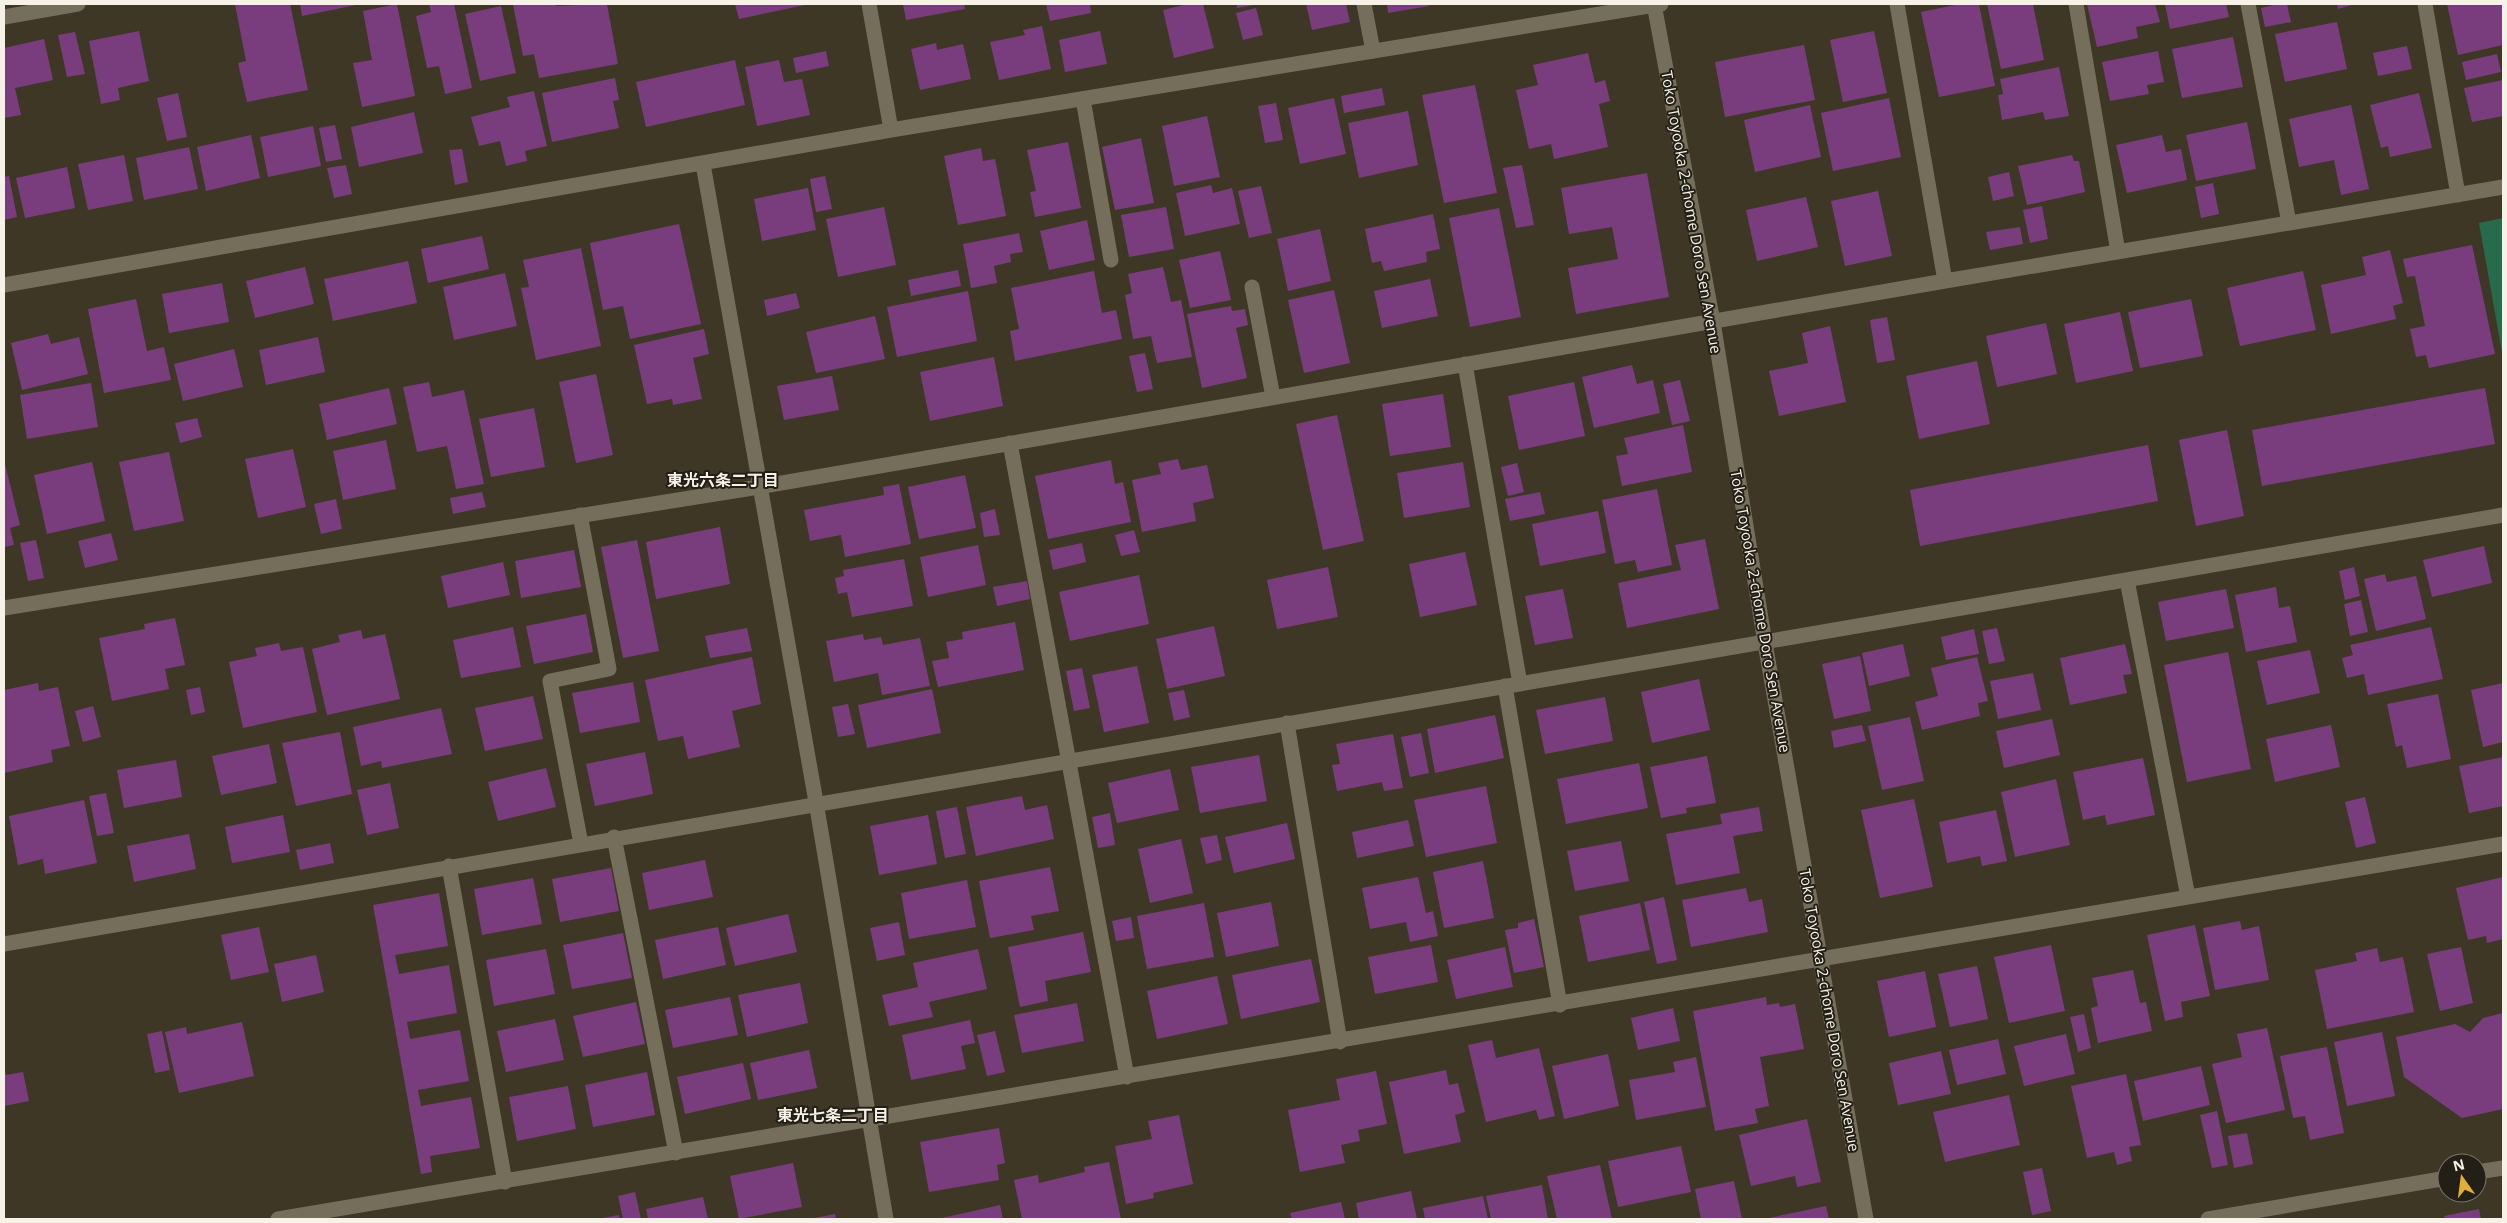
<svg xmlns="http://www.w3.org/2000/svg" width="2507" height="1223" viewBox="0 0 2507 1223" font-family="'Open Sans','Noto Sans JP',sans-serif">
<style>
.green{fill:#266b4b}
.building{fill:#793d7e}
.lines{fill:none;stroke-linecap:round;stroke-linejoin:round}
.lane{stroke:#756e5a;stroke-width:15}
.street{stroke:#756e5a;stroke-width:15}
.secondary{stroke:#756e5a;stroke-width:15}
.labels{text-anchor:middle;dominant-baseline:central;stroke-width:4;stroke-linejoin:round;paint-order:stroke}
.street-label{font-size:15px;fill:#f6f2e7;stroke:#221f17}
.neighbourhood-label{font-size:16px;font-weight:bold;fill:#f6f2e7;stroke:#221f17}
</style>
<rect width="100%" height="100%" fill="#3e3725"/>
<path class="green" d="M2503,218V358L2479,223Z"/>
<path class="building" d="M235,4H290L308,90L247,102L238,63L246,61Z
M300,4H356V5L302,16Z
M397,4L415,96L362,107L353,63L372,60L363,11Z
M429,4H454L472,88L445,94L439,66L427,68L416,16L431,12Z
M513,4H555L556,6L607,4L618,64L539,78L534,54L523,56Z
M735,4H805V5L739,19Z
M903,4H964L965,9L906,20Z
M1046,4H1090L1091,13L1050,21Z
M1188,4H1203L1214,48L1174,58L1163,10Z
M1237,4H1253V5L1237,8Z
M1306,4H1346L1350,22L1312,30Z
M1387,4H1428L1429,6L1388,13Z
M1960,4H1979L1995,86L1939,97L1921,12Z
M1987,4H2033L2044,60L2001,69Z
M2087,4H2155L2160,22L2136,27L2138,38L2097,47Z
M2165,4H2226L2229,17L2170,29Z
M2278,4H2287L2291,22L2265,27L2261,8Z
M2337,4H2355L2338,9Z
M2447,4H2503V45L2458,55Z
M501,6L516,73L480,81L465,14Z
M1256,8L1263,35L1243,40L1236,13Z
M2337,22L2347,69L2285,82L2275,34Z
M1042,26L1051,69L999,80L990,42L1025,35L1023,30Z
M139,31L149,81L118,88L120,100L101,104L89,41Z
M1100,31L1107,64L1065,72L1059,40Z
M1874,31L1887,93L1843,102L1830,40Z
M75,32L85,74L67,77L58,35Z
M2233,37L2243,87L2182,98L2172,49Z
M44,39L53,80L15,88L21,115L4,118V48Z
M936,43L937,50L963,44L971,79L920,90L911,49Z
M1804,45L1815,100L1725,117L1715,62Z
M2407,46L2412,69L2378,76L2373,53Z
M826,51L829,66L796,73L793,58Z
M2158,51L2164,82L2147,85L2149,94L2110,101L2102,62Z
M1588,53L1595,83L1605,80L1610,101L1599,104L1608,147L1554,159L1551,144L1529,149L1516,90L1538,85L1533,65Z
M2497,54L2501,72L2466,80L2462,62Z
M735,60L745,105L646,127L636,82Z
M779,60L784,82L802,79L810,115L757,126L745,67Z
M2059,67L2069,116L2045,120L2043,112L2002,120L1998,95L2003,94L2000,79Z
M615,78L619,100L613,101L619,128L552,142L542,93Z
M2503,80V116L2472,122L2464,88Z
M1475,85L1497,193L1444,203L1422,95Z
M1382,88L1385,105L1344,113L1341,96Z
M534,91L547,146L525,151L527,161L506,166L500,141L479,146L471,117L510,107L507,97Z
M178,93L187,137L167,141L157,98Z
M2419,93L2432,148L2390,157L2388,146L2381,148L2370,105Z
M1334,98L1346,154L1300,164L1288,108Z
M1889,98L1901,157L1833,171L1821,113Z
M1276,103L1283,140L1265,143L1258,106Z
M1810,105L1821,157L1755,172L1744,120Z
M2351,105L2369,189L2341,195L2334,160L2299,167L2289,119Z
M1408,111L1418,165L1359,178L1348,123Z
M414,112L423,153L359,167L351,127Z
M1207,116L1220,177L1174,186L1162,126Z
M2247,122L2256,169L2196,181L2186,135Z
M335,125L342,159L326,162L319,128Z
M313,126L321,166L268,177L260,137Z
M251,135L260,178L206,191L197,147Z
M2162,135L2166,152L2181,149L2187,180L2127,193L2116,145Z
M1141,138L1154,203L1115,210L1102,147Z
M1068,142L1081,208L1035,217L1030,192L1036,191L1027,150Z
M189,147L198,189L144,200L136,158Z
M981,148L983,161L995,159L1006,216L958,225L944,156Z
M462,149L468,182L455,185L449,150Z
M124,155L133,201L88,210L78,164Z
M2072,155L2074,161H2079L2085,192L2027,205L2018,166Z
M346,165L352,194L334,198L327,168Z
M1522,165L1534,225L1516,228L1503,168Z
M67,167L75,208L25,218L16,178Z
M2009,172L2014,196L1993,201L1988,177Z
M1647,173L1669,297L1576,314L1568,268L1618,259L1612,227L1569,234L1561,188Z
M9,176L17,217L4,220V177Z
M825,176L832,209L816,212L810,179Z
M2213,183L2219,214L2201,218L2195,187Z
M1211,185L1213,193L1232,188L1240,224L1185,236L1176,193Z
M1261,186L1272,233L1249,238L1238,191Z
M808,188L816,230L762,241L754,199Z
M1878,191L1892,256L1845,266L1831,201Z
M1806,197L1818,247L1757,261L1746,210Z
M2042,206L2048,239L2030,243L2023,210Z
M884,207L896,265L838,277L826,219Z
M1166,207L1174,249L1129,257L1121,215Z
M1499,208L1521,317L1470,327L1449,218Z
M1433,214L1440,249L1426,252L1427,262L1384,271L1381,261L1372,263L1365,229Z
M1087,220L1095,260L1049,270L1040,231Z
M679,224L701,324L630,339L623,306L603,310L590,243Z
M2020,227L2023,244L1990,250L1986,232Z
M1320,229L1331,281L1288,291L1277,239Z
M1019,233L1023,252L1010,254L1011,262L994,266L997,283L971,288L963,244Z
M482,236L489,269L428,283L421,249Z
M2472,245L2495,354L2429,368L2426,355L2416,357L2410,329L2425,326L2415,276L2407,277L2403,259Z
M581,248L601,346L536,360L521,288L529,287L523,260Z
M2390,250L2403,303L2393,306L2396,319L2331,334L2321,285L2366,275L2362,257Z
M1220,251L1231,300L1190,308L1179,260Z
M408,261L417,303L333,321L324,279Z
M305,267L314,304L255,318L246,281Z
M1163,267L1171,302L1181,300L1192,357L1157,363L1151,336L1133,339L1125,295L1132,293L1128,274Z
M958,270L961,286L911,296L908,280Z
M1094,271L1102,313L1116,310L1122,339L1015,361L1010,331L1019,329L1011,288Z
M2303,271L2316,330L2240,346L2227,288Z
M505,273L517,326L454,340L443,287Z
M1430,279L1438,316L1382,328L1374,291Z
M222,283L229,322L169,333L162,294Z
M1334,290L1350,363L1304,373L1288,300Z
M968,291L977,341L897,357L887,307Z
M796,293L800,308L767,316L764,300Z
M136,299L147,351L164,347L171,380L104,393L88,309Z
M2191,299L2203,356L2140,368L2128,312Z
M1231,306L1232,311L1245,309L1248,325L1236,328L1247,378L1202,388L1187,314Z
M2120,312L2133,371L2076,383L2064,324Z
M875,316L885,359L816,373L806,332Z
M1887,317L1895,360L1877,363L1870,320Z
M2046,323L2057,374L1997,387L1986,336Z
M1830,326L1846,402L1779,416L1769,371L1808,363L1802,333Z
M704,329L709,354L693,358L702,399L673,405L672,399L647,404L634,345Z
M48,334L51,344L79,337L88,374L22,390L11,343Z
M318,337L325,372L266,385L259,350Z
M234,349L243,387L183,401L174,364Z
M1145,353L1153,389L1137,392L1129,356Z
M994,357L1003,406L930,421L920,372Z
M1977,361L1990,424L1919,439L1906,376Z
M1632,365L1637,384L1653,380L1660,413L1594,428L1582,377Z
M596,374L613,455L576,463L559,382Z
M832,376L839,410L784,420L777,386Z
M1680,380L1690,421L1672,425L1663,384Z
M429,382L432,397L464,390L484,484L456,489L447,446L417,452L403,387Z
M1574,382L1585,436L1519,450L1508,396Z
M91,383L98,427L27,439L20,395Z
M389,388L397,424L327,440L319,404Z
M2485,388L2495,444L2262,486L2252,430Z
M1443,394L1451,447L1390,456L1382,404Z
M534,408L545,467L491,477L479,419Z
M1337,415L1364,541L1323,550L1296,424Z
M197,418L202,437L180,443L175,423Z
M1683,425L1692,472L1622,486L1616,456L1628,454L1624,438Z
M2227,430L2244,516L2196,526L2179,440Z
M386,440L396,489L343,500L333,451Z
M2148,445L2158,501L1920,546L1910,490Z
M293,449L306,507L258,518L245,459Z
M169,452L184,521L134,531L119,462Z
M1178,459L1181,470L1207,465L1214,498L1193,503L1196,521L1142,532L1132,480L1161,474L1158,463Z
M4,460L20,525L10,528L14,545L4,547Z
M1111,460L1115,484L1123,482L1131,522L1048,539L1035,476Z
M92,462L105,521L47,534L34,475Z
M1463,462L1470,507L1404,518L1397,473Z
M1517,463L1524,492L1508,496L1501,467Z
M965,475L976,528L919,539L908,487Z
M899,484L911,544L845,557L841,535L810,541L804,510L884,495L883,487Z
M1657,489L1672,565L1638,572L1635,560L1615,564L1602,500Z
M482,492L486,507L453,514L450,498Z
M1540,492L1545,514L1510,521L1505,499Z
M336,499L342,529L321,534L314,504Z
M995,509L1000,535L984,537L980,513Z
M1598,511L1606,553L1540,566L1532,524Z
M720,527L730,584L656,599L646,542Z
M1134,530L1140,552L1121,556L1115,535Z
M111,533L118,560L85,568L78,541Z
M1705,539L1719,609L1627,628L1618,583L1681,570L1675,545Z
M36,540L44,578L28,581L20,543Z
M637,540L659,651L623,658L601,547Z
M1082,543L1086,562L1053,570L1049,550Z
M978,545L986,585L928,597L920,557Z
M2484,546L2492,583L2432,597L2423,560Z
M574,550L581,587L521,598L515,561Z
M1465,552L1477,605L1420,617L1409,564Z
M904,559L913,606L852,617L847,592L838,594L835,578L844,576L843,570Z
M503,562L510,595L448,608L441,576Z
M1328,567L1338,617L1277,629L1267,580Z
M2354,567L2360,596L2345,600L2339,571Z
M2385,574L2387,582L2416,576L2426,619L2376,631L2364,579Z
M1139,575L1149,624L1070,641L1059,592Z
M1027,581L1030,599L997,606L993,587Z
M2276,587L2279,608L2290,606L2297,642L2246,652L2235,595Z
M1563,589L1573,638L1535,645L1525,596Z
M2226,589L2234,628L2166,641L2158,602Z
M2361,600L2368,632L2350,636L2344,604Z
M586,614L593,652L534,664L526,626Z
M175,618L185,665L165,669L169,689L112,701L99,638L145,629L144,624Z
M1015,622L1024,670L938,687L932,661L949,658L946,642L963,639L962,632Z
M1214,626L1225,676L1167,689L1156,639Z
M513,627L521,667L461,678L453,640Z
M2431,627L2443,679L2368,695L2364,674L2347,678L2342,658L2353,655L2350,645Z
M747,628L752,651L710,658L705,636Z
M1997,628L2005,661L1989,664L1982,631Z
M1974,629L1979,654L1946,660L1941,637Z
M361,630L363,639L385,634L400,699L327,715L312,649L340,642L338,635Z
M863,634L864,640L881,637L883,645L920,638L930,686L882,695L878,673L834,682L826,641Z
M279,643L281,651L303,647L317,712L243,728L229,662L257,656L255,648Z
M1903,644L1910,676L1869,686L1862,653Z
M2125,644L2132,674L2123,675L2127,693L2070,705L2060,658Z
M2310,650L2320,693L2267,705L2257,661Z
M2228,652L2251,769L2187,782L2164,665Z
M1860,656L1871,711L1834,719L1822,664Z
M752,657L761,704L732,711L740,747L688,759L683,736L658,741L645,680Z
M1977,657L1988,701L1978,703L1980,716L1922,730L1915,702L1938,696L1931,668Z
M1137,666L1149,723L1104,732L1092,675Z
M1082,668L1090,708L1074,711L1066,671Z
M2033,673L2041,710L1998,719L1990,681Z
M1699,679L1710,730L1652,743L1641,692Z
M633,682L640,722L580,733L572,693Z
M38,683L39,691L58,687L70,746L51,750L53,762L4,773V690Z
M2503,683V742L2483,747L2471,690Z
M200,687L205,712L191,715L186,690Z
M932,689L941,733L867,748L858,705Z
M1184,690L1190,717L1174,721L1168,693Z
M2438,694L2451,759L2407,768L2402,745L2396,747L2387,704Z
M533,696L543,739L485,751L475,708Z
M1605,697L1613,741L1545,754L1536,710Z
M848,704L855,734L838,737L832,707Z
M93,706L101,737L83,742L75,711Z
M441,708L452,754L382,768L381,761L361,766L353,727Z
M1495,715L1504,758L1435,773L1427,729Z
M1910,717L1924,781L1882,790L1868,726Z
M2052,719L2060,755L2004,768L1996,731Z
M1862,725L1866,741L1834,748L1831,731Z
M2331,725L2340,767L2275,782L2266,739Z
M340,732L352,794L296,806L282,743Z
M1421,733L1429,773L1410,777L1401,737Z
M1393,734L1403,788L1384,791L1382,782L1337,791L1332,765L1340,764L1336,744Z
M269,744L277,783L221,795L212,756Z
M645,752L653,794L595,806L586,764Z
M1259,755L1267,801L1200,813L1191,767Z
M1707,756L1716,803L1686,808L1687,813L1661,818L1650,767Z
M2503,757V806L2469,813L2459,766Z
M2143,758L2155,815L2107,825L2105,815L2083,820L2073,772Z
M176,760L182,797L124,808L117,770Z
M1639,763L1648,808L1566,824L1557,779Z
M546,768L556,807L498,821L488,782Z
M1170,769L1179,810L1117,823L1108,783Z
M2056,779L2070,845L2015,857L2001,792Z
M390,783L399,828L367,835L357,790Z
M1486,786L1497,843L1426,857L1414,800Z
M106,793L114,833L97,836L89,796Z
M1022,796L1025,810L1047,805L1054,839L976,856L966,807Z
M2365,797L2376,843L2356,848L2345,802Z
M1914,799L1933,887L1880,898L1861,810Z
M84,800L97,863L45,874L43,859L18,865L9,816Z
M957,807L966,854L945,858L936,811Z
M1759,807L1763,831L1733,836L1740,873L1676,885L1666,834L1722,824L1720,814Z
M1996,810L2007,861L1982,866L1980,856L1947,863L1939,822Z
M1110,813L1115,845L1098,848L1092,817Z
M283,815L290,852L232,863L225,827Z
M928,815L937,864L879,875L870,826Z
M1408,820L1414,846L1357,858L1352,832Z
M1287,823L1295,859L1234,873L1225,837Z
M189,834L196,869L134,882L127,846Z
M1217,835L1222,860L1206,864L1200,838Z
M1181,839L1193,893L1150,903L1138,849Z
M1621,841L1629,881L1575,891L1567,851Z
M330,843L334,863L300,870L296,850Z
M705,860L713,897L649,910L642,873Z
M1483,861L1494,918L1444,928L1433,872Z
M1050,867L1059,911L1031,916L1034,930L990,938L979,881Z
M611,868L619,911L560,922L552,879Z
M1418,877L1426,913L1433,911L1438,936L1410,942L1406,922L1370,929L1362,888Z
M2503,877V939L2487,943L2486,936L2468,940L2456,888Z
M533,878L542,924L482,935L474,889Z
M967,880L976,927L909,939L901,893Z
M1746,888L1749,902L1762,899L1768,932L1691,947L1682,900Z
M439,893L448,946L395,955L399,974L449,965L457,1013L407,1022L410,1039L460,1030L469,1081L418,1090L421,1106L471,1097L480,1148L430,1156L432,1172L421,1174L373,905Z
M1664,897L1677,960L1657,964L1644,902Z
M1271,902L1279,946L1226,957L1217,913Z
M1204,903L1214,957L1147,969L1137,916Z
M1640,903L1650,950L1588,962L1579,916Z
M788,914L797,952L735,966L726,928Z
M1131,917L1134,938L1116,941L1112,921Z
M1534,919L1544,967L1514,973L1505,930L1518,928V923Z
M2240,921L2242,930L2259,926L2269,980L2215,990L2203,928Z
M899,922L905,955L877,961L870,928Z
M2195,925L2210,996L2181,1002L2183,1017L2165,1021L2147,935Z
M259,927L269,972L231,980L221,935Z
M718,927L726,965L663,979L655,940Z
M1083,932L1091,972L1045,981L1048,1001L1020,1007L1008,947Z
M623,933L632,978L572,989L563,945Z
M1431,945L1438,982L1375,994L1368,957Z
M2051,945L2065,1011L2009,1023L1994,957Z
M1505,947L1513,987L1456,999L1447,960Z
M2461,947L2473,1003L2440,1011L2427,954Z
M2377,948L2380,962L2403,957L2414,1012L2327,1029L2315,970L2357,961L2355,953Z
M546,949L555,994L494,1006L486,960Z
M978,949L987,989L929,1002L933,1017L889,1026L882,995L918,987L913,963Z
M316,955L324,992L282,1002L274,964Z
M1311,959L1320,1002L1241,1019L1232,975Z
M1977,966L1988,1019L1950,1027L1938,974Z
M2133,970L2140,1003L2146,1002L2152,1031L2098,1043L2091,1008L2098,1006L2092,978Z
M1925,971L1936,1027L1889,1037L1877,981Z
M1217,976L1228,1024L1157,1039L1147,991Z
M800,983L808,1023L747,1037L738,995Z
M730,997L738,1035L673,1048L665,1010Z
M1766,997L1767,1005L1779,1003L1780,1007L1795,1004L1804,1049L1760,1057L1769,1106L1755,1109L1758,1123L1715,1131L1693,1011Z
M636,1002L645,1044L583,1057L573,1016Z
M1077,1003L1084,1041L1022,1053L1014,1015Z
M1673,1008L1680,1041L1638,1050L1631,1018Z
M2503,1013V1109L2462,1118L2404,1077L2396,1037L2455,1024L2470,1032L2483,1018Z
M2084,1014L2091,1048L2078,1052L2070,1017Z
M555,1019L564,1060L506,1072L497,1031Z
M970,1020L975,1043L961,1046L966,1069L911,1080L902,1035Z
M242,1022L254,1076L179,1093L165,1032L186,1027L187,1034Z
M2267,1028L2285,1110L2226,1123L2212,1064L2242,1057L2237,1034Z
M162,1031L170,1070L155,1073L147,1034Z
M995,1031L1005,1072L987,1076L977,1035Z
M2382,1032L2395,1096L2347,1106L2334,1042Z
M2066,1034L2075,1074L2024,1086L2014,1046Z
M1998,1039L2006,1074L1957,1085L1949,1050Z
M1492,1040L1496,1058L1539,1048L1555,1116L1539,1120L1536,1110L1486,1122L1468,1045Z
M2327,1047L2344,1133L2310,1140L2305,1116L2293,1118L2280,1056Z
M809,1050L817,1088L758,1100L750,1063Z
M1941,1051L1951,1094L1898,1105L1889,1063Z
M1608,1054L1619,1106L1564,1119L1552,1066Z
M1696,1057L1706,1107L1636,1120L1629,1080L1675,1072L1673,1062Z
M743,1063L751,1099L685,1114L677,1077Z
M2201,1066L2210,1105L2143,1121L2134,1081Z
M4,1068L6,1075L23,1072L29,1101L4,1106Z
M1446,1070L1449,1085L1458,1083L1465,1112L1455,1115L1461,1142L1404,1154L1389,1082Z
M1376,1071L1387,1124L1358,1130L1360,1141L1341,1145L1345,1163L1300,1172L1288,1110L1340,1100L1336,1079Z
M647,1072L655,1115L593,1127L585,1085Z
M2126,1074L2141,1145L2129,1147L2132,1161L2117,1165L2114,1152L2087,1158L2071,1086Z
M568,1086L576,1129L517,1141L509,1097Z
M2009,1095L2020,1145L1945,1162L1933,1112Z
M2217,1111L2228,1165L2212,1168L2200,1115Z
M1179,1115L1193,1184L1153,1193L1154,1198L1126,1204L1115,1146L1152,1139L1148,1121Z
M1807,1119L1821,1182L1797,1187L1795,1176L1751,1186L1739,1135Z
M999,1128L1005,1163L997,1165L999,1180L929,1192L920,1142Z
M2247,1133L2253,1164L2234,1168L2228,1136Z
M1681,1146L1691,1192L1618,1207L1608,1161Z
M1109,1162L1121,1219H1022L1014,1180L1038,1175L1039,1183L1085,1172L1084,1167Z
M793,1163L802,1207L739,1219L730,1176Z
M1600,1165L1612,1219H1557L1547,1176Z
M2042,1168L2051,1211L2032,1215L2023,1172Z
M1734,1181L1742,1219H1701L1695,1189Z
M1542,1185L1548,1219H1491L1486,1196Z
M1411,1191L1417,1219H1359L1356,1203Z
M635,1192L641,1219H623L618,1196Z
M1483,1196L1488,1219H1425L1423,1208Z
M703,1197L708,1219H648L646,1209Z
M1341,1202L1345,1219H1292L1290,1213Z
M1000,1205L1003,1219H942V1218Z
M1826,1206L1829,1219H1769V1218Z
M2479,1209L2481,1219H2445L2444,1216Z
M835,1214L836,1219H814V1218Z
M619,1215L620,1219H602V1218Z"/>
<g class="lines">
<path class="lane" d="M1364,4L1373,51
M1083,99L1111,260
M1252,287L1273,397
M580,515L609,669L550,681L581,844
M614,837L676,1153
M449,866L505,1182"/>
<path class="street" d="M869,4L891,130
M1897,4L1945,281
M2076,4L2118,252
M2248,4L2289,223
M2425,4L2458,195
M4,17L78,4
M703,164L816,802L886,1219
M4,285L891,130L1661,4
M1465,364L1520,684
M1010,443L1127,1077
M2127,580L2188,897
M4,608L759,487L1945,281L2503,187
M1505,686L1560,1005
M1287,723L1340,1042
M4,944C836,798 1670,659 2503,515
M2477,1172L2503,1168
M278,1219L2503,844
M2208,1219L2447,1178"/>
<path class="secondary" d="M1654,4L1713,322L1765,643L1866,1219"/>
</g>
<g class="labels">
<g class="street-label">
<text transform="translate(1692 212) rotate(80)">Toko Toyooka 2-chome Doro Sen Avenue</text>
<text transform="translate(1761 611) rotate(80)">Toko Toyooka 2-chome Doro Sen Avenue</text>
<text transform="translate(1830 1010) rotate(80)">Toko Toyooka 2-chome Doro Sen Avenue</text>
</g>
<g class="neighbourhood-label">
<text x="723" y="480">東光六条二丁目</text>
<text x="833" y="1115">東光七条二丁目</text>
</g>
</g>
<rect width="2507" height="1223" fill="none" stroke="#f6f2e7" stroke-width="10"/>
<g transform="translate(2462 1178) rotate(346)"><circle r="24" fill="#221f17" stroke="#77736a"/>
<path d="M0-4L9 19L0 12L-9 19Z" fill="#e2af34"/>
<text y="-8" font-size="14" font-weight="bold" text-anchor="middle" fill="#f6f2e7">N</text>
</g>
</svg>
